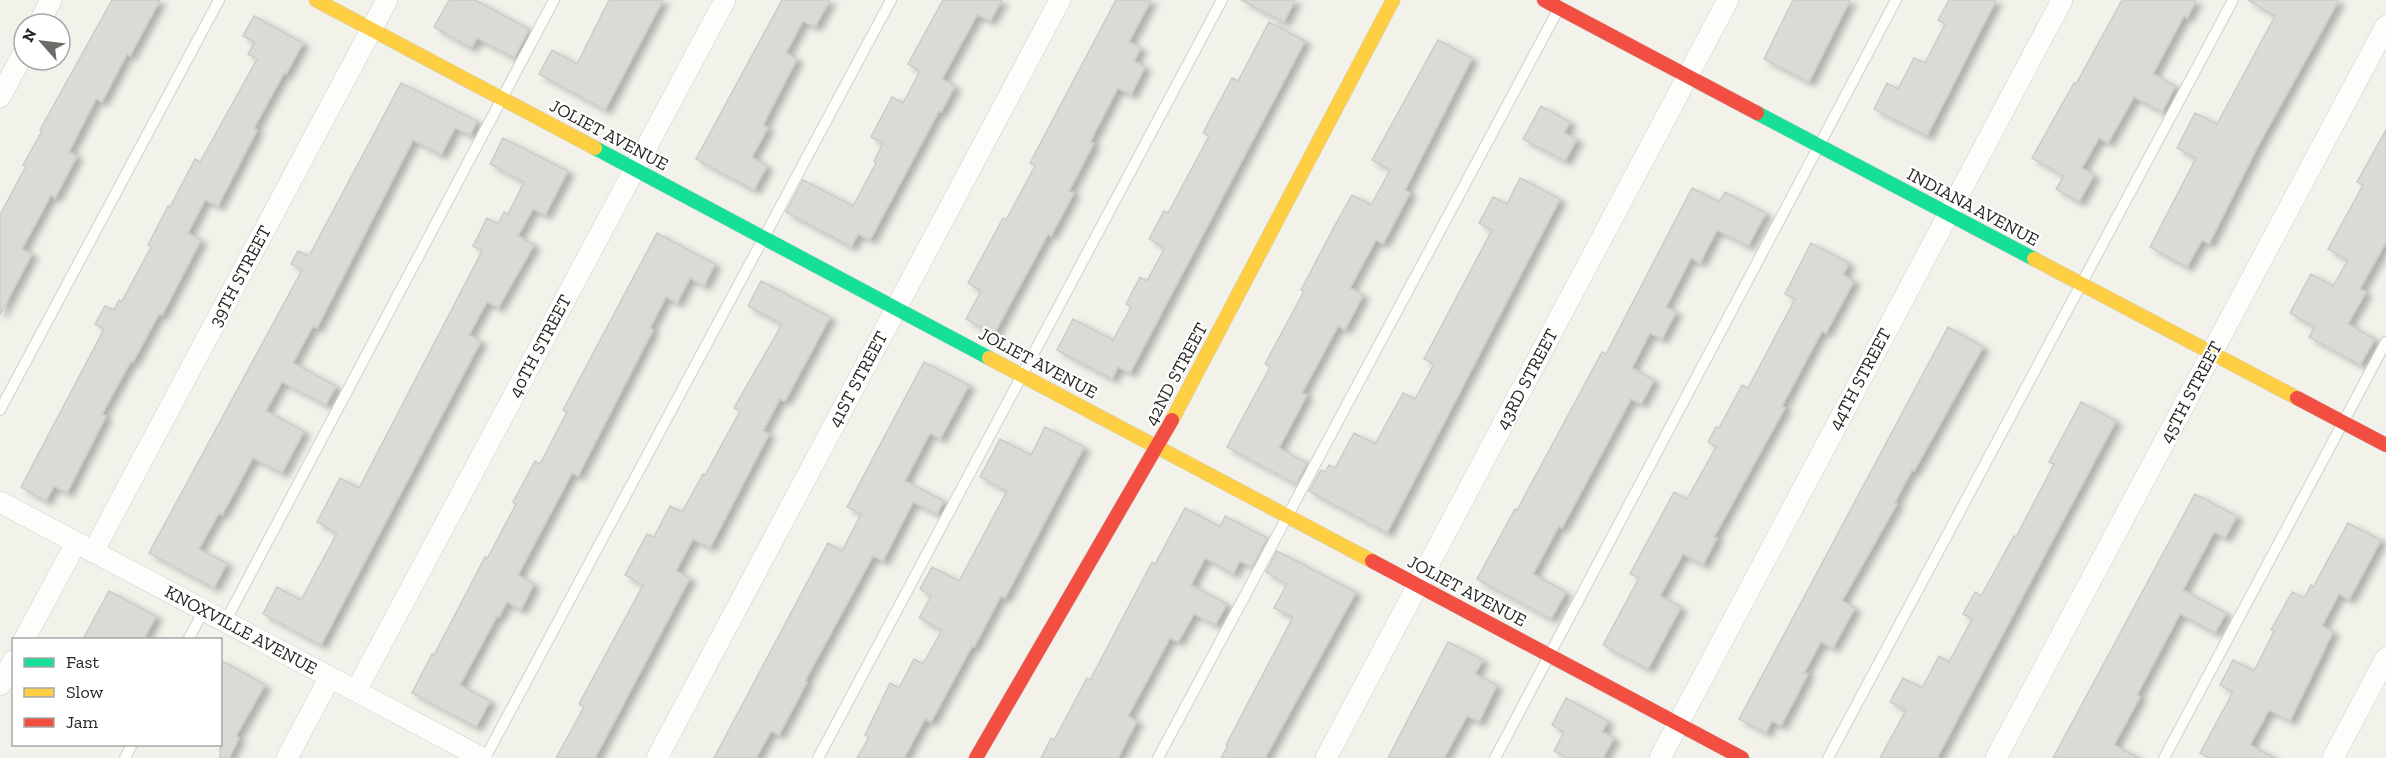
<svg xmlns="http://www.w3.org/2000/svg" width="2386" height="758" viewBox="0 0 2386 758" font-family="'Zilla Slab',serif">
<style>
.building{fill:#dbdad5;stroke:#cdccc7;stroke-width:1.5;filter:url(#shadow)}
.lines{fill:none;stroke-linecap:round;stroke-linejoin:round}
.lane-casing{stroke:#d0cfca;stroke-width:12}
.street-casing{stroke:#d0cfca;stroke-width:22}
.fast-casing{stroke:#d0cfca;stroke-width:15}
.slow-casing{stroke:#d0cfca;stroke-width:15}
.jam-casing{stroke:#d0cfca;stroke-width:15}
.lane{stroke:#fdfdfc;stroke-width:10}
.street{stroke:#fdfdfc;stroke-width:21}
.fast{stroke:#16e098;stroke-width:14}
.slow{stroke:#ffcf43;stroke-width:14}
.jam{stroke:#f24e42;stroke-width:14}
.labels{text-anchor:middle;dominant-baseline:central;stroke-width:4.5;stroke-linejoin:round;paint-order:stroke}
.street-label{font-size:18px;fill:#262521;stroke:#fff}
</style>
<defs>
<filter id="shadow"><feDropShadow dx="6" dy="4" stdDeviation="3" flood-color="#0004"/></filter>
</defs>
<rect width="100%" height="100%" fill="#f2f1ea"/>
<path class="building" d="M112,0H160L130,56L127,54L102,102L96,99L69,152L77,156L55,198L51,195L22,249L32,254L0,315V215L26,166L23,165L42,131L40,130Z
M449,0H475L529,29L514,58L477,38L471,48L434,27Z
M609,0H663L605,110L539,74L552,50L577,64Z
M782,0H830L815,27L803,21L786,53L797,59L763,125L768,128L752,157L767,166L754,190L696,159Z
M943,0H1002L990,21L977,15L942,79L955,86L941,112L939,111L870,240L858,234L851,247L786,212L803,180L853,206L876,163L874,161L883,143L871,137L892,97L903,103L920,71L908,64Z
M1116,0H1151L1129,42L1141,48L1134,61L1145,67L1131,95L1118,88L1090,142L1094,143L1069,191L1074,193L1051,236L1048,234L994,334L966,319L981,291L968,283L1003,218L1006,220L1035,166L1030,163Z
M1241,0H1295L1284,22Z
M1793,0H1850L1809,82L1764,59Z
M1949,0H1996L1927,136L1874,109L1887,83L1898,89L1914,58L1925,63L1945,24L1938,20Z
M2122,0H2196L2187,18L2184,16L2153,74L2175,86L2162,112L2134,97L2108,143L2099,138L2082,168L2094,175L2079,202L2056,189L2064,176L2032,158L2074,83L2076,84Z
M2248,0H2339L2258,146L2209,244L2202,240L2187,267L2150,247L2196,158L2177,148L2195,113L2217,124L2275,16Z
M254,16L303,43L286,74L284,73L254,128L257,130L218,206L205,200L188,233L201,240L162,315L159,314L133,362L131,361L102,414L106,416L67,493L54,486L46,501L21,487L104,329L95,324L105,306L114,310L119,300L122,301L151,247L148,245L168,206L170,207L195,159L200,162L257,59L248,54L255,42L243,36Z
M1269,22L1305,41L1130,373L1118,367L1112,379L1057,350L1073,319L1113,340L1131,307L1126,304L1140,277L1147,281L1165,247L1149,239L1164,211L1168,213L1209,136L1203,133L1232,78L1238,81Z
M1438,40L1472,58L1405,190L1410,193L1383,244L1376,240L1350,288L1363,295L1345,330L1338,326L1302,393L1307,395L1279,448L1307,463L1296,484L1227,447L1270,367L1265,364L1304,291L1301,290L1334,227L1352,195L1371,205L1390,170L1372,160Z
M401,83L477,121L470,135L455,128L441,155L413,140L317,328L313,326L293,363L336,386L326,405L282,382L266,411L304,431L282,473L253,458L222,515L219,513L199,549L227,563L214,588L149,553L302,270L291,264L298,251L309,256Z
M1541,106L1570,122L1564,133L1577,139L1565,161L1523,139Z
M2386,130V242L2360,289L2366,292L2348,324L2375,339L2360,365L2309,337L2315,327L2290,313L2311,274L2333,286L2348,260L2328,249L2363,185L2357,182Z
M503,138L568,171L545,215L533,209L518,236L534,245L498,308L487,302L469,335L481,341L321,645L263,614L277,587L301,600L337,533L317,522L340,478L359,488L482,251L473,246L487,218L498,224L504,212L508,214L524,182L490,164Z
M1520,178L1560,199L1387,533L1309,491L1321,470L1325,472L1329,465L1335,468L1354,433L1375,444L1403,393L1415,399L1434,364L1424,359L1492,230L1479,223L1493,197L1507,204Z
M1692,188L1719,202L1725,192L1766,213L1748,246L1717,230L1700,263L1691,258L1666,307L1676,312L1662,339L1650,333L1632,368L1654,380L1641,404L1631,399L1562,528L1559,526L1533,574L1566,592L1551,619L1477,579L1515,509L1517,510L1602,352L1606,354Z
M657,233L715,264L704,286L690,278L677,303L666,297L650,328L653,330L578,476L572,473L518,575L534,584L521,610L507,602L499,617L497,616L460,685L490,701L476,727L412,693L432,654L434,655L485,557L487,559L516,504L513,502L535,461L540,464L567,412L563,410Z
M1811,243L1849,263L1843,275L1854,281L1826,333L1822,331L1782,406L1785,408L1714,537L1717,538L1703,565L1683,554L1660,596L1681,607L1648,669L1603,645L1639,578L1630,574L1674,492L1687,499L1716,447L1708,442L1716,427L1719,428L1742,385L1748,388L1795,299L1785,294Z
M761,281L830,317L785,401L780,399L763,431L769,434L710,548L693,539L676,571L690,578L595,758H556L584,707L579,704L643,585L625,575L647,534L654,537L670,506L682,512L703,474L705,475L740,411L734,408L782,324L748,306Z
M1948,327L1983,347L1914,471L1912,470L1895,502L1897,504L1842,601L1855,608L1833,648L1821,642L1804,673L1808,674L1781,726L1772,721L1766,733L1739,719Z
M924,362L969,385L940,439L930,433L905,481L944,501L937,514L913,502L883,561L873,556L805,681L807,682L779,735L771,731L756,758H714L828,543L842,551L861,514L847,507Z
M2081,402L2116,421L1937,758H1880L1906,710L1890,702L1903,678L1922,688L1939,656L1949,662L1972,619L1963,614L1975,592L1981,596L2014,536L2016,537L2054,464L2049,462Z
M1045,427L1084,447L1005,598L1001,596L974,647L972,646L931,722L925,719L904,758H857L869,737L865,735L890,683L899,688L914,659L923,664L942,630L919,618L931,596L920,589L932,567L959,581L1007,491L980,477L1000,439L1031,455Z
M2195,494L2237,516L2225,538L2214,532L2183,590L2226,613L2215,633L2180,614L2137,695L2140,697L2114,745L2139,758H2053Z
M1185,508L1220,527L1225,516L1267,538L1252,567L1240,561L1233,574L1205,558L1191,585L1227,604L1215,625L1194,614L1178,642L1170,638L1128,716L1137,721L1118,758H1041L1051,738L1054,740L1087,678L1090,680L1152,562L1155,564Z
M2348,523L2381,540L2349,600L2339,594L2322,626L2333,632L2290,721L2269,710L2250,745L2275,758H2209L2200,753L2233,692L2220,685L2233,660L2254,671L2274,631L2271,630L2292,592L2304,598L2311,585L2313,587Z
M1277,551L1356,592L1265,758H1221L1228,746L1226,745L1293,617L1274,608L1287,584L1266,572Z
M109,591L156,616L144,639H83Z
M1448,642L1483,660L1475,674L1497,685L1479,722L1467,716L1444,758H1388Z
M220,660L265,685L236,736L239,738L229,758H220Z
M1566,698L1608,721L1602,732L1614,738L1603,758H1568L1554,751L1564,732L1552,725Z"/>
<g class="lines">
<defs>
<path id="lane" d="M0,410L219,0
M225,622L554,0
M188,640L204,610
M125,758L132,744
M485,758L891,0
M818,758L1222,0
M1158,758L1558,10
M1495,758L1896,0
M1828,758L2233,0
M2164,758L2386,342"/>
<path id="street" d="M39,24L51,0
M0,97L24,52
M0,502L482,758
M93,552L387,0
M24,640L76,543
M0,685L14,660
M356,691L725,0
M287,758L330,677
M657,758L1060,0
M1326,758L1728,0
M1660,758L2062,0
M1996,758L2386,26
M2333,758L2386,658"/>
<path id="fast" d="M1757,113L2034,259
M595,148L989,358"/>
<path id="slow" d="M316,0L595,148
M2034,259L2297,398
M989,358L1372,561
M1172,420L1393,0"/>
<path id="jam" d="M1544,0L1757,113
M2297,398L2386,445
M1372,561L1742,758
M976,758L1172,420"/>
</defs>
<use href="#lane" class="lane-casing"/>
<use href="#street" class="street-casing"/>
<use href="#fast" class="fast-casing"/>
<use href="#slow" class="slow-casing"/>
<use href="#jam" class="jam-casing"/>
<use href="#lane" class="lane"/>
<use href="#street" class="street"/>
<use href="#fast" class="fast"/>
<use href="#slow" class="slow"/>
<use href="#jam" class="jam"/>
</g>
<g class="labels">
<g class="street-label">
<text transform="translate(609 135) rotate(28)">JOLIET AVENUE</text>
<text transform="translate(1973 207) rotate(28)">INDIANA AVENUE</text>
<text transform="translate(240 276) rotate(-62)">39TH STREET</text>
<text transform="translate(540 346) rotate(-62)">40TH STREET</text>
<text transform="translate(1038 363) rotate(28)">JOLIET AVENUE</text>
<text transform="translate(1176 374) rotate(-62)">42ND STREET</text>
<text transform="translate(858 379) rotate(-62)">41ST STREET</text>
<text transform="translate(1527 379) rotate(-62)">43RD STREET</text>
<text transform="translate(1860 379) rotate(-62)">44TH STREET</text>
<text transform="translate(2191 392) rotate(-62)">45TH STREET</text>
<text transform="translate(1467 591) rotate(28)">JOLIET AVENUE</text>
<text transform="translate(241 630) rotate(28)">KNOXVILLE AVENUE</text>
</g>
</g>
<rect x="12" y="638" width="210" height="108" fill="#ffffff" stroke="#a8a8a6" stroke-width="1.5"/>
<rect x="24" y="658" width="30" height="9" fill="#16e098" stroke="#a8a8a6" stroke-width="1.5"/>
<text x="66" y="668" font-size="18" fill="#262521">Fast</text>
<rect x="24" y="688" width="30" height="9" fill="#ffcf43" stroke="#a8a8a6" stroke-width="1.5"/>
<text x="66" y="698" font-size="18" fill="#262521">Slow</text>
<rect x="24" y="718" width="30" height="9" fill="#f24e42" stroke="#a8a8a6" stroke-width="1.5"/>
<text x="66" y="728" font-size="18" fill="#262521">Jam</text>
<g transform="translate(42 42) rotate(298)"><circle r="28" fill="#ffffff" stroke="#a8a8a6" stroke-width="1.5"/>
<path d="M0-4.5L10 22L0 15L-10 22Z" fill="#6d6c67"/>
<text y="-9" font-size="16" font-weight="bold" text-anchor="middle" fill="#262521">N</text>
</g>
</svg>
